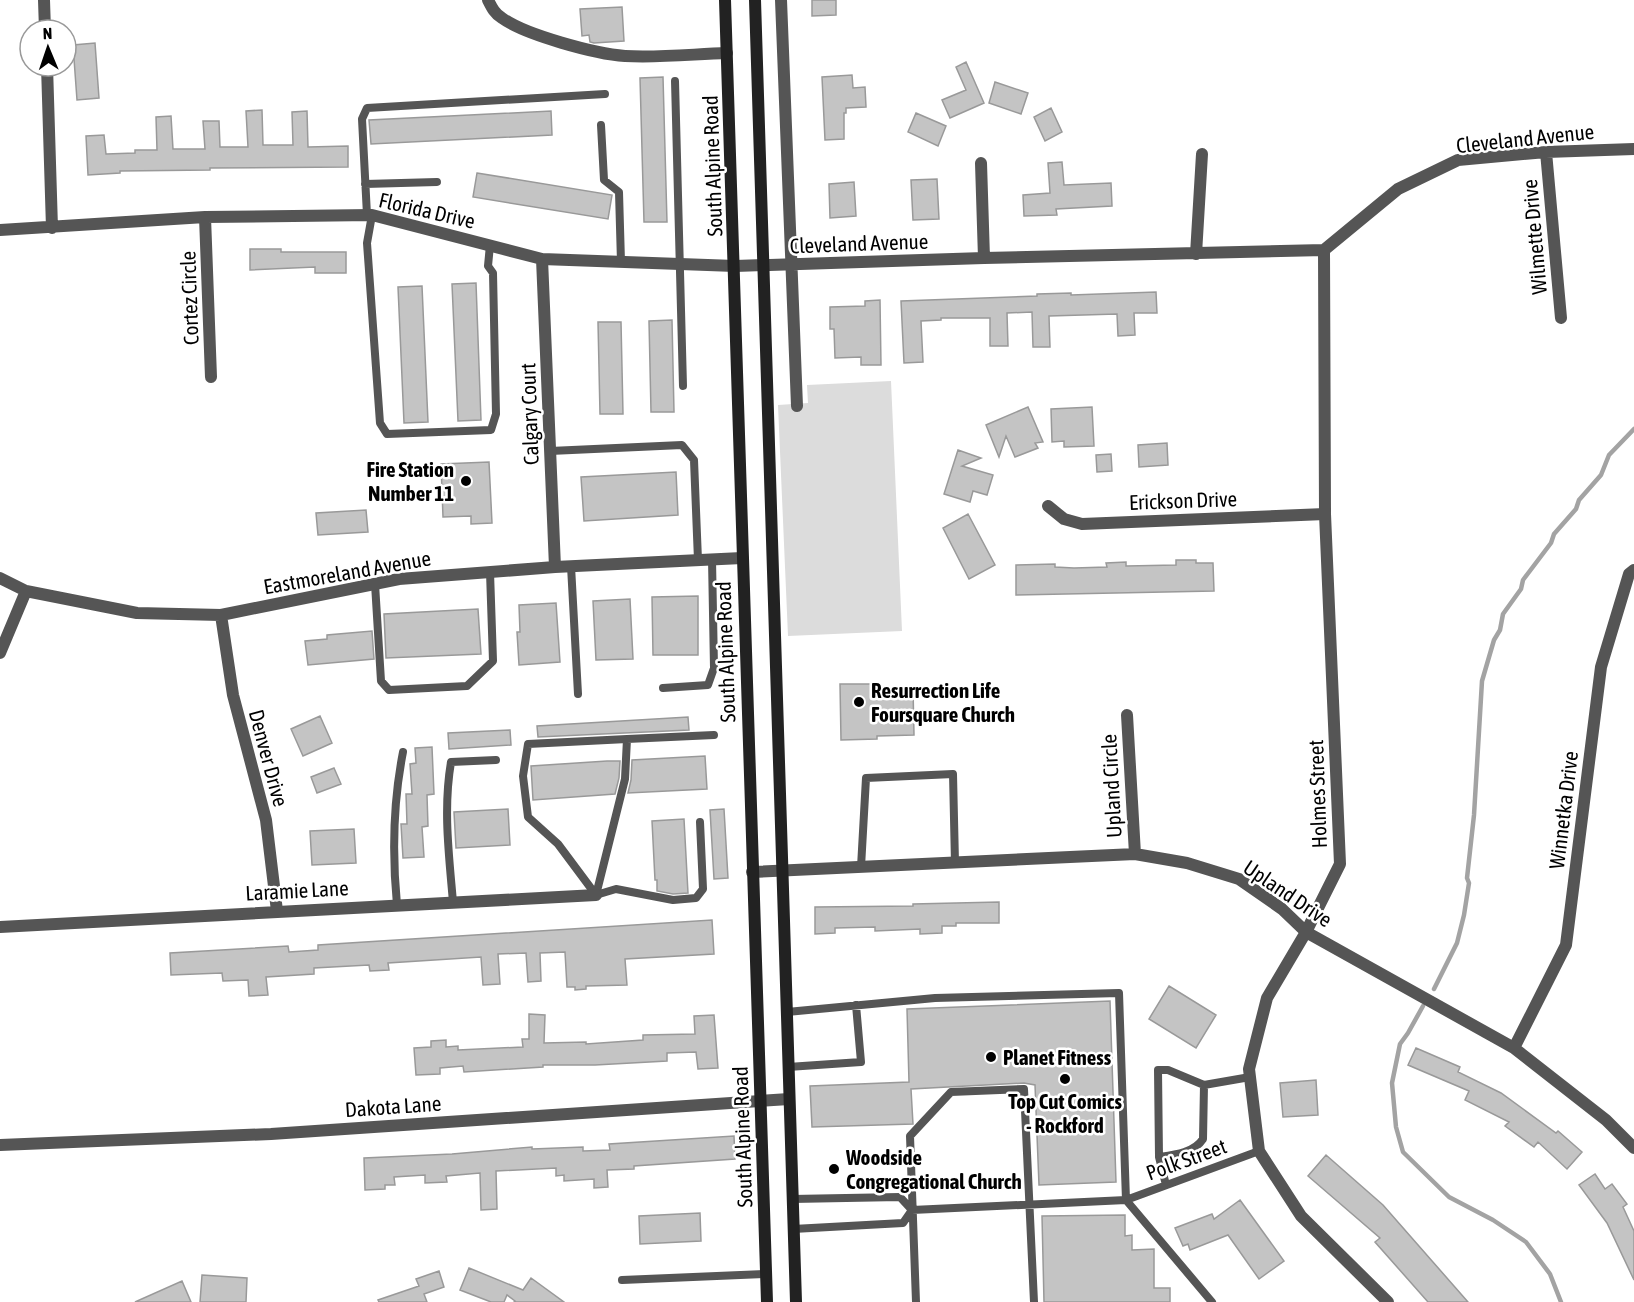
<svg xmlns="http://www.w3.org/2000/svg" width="1634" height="1302" viewBox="0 0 1634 1302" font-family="'Asap Condensed',sans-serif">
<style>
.green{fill:#dcdcdc}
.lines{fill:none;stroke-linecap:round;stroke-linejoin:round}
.stream{stroke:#a3a3a3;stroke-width:4.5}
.building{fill:#c4c4c4;stroke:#999;stroke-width:1.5}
.service{stroke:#555;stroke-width:8}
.minor{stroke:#555;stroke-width:12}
.secondary{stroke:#222;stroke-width:12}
.poi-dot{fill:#000;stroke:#fff;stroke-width:2}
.labels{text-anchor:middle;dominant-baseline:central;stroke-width:5;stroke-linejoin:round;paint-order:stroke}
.street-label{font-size:21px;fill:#000;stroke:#fff}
.poi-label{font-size:21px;font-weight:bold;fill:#000;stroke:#fff;text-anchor:start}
</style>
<rect width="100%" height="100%" fill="#fff"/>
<path class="green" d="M891,381L902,631L788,636L778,405L808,403L807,385Z"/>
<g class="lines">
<path class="stream" d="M1434,989L1457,943L1464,915L1469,883L1467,878L1474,815L1482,681L1494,640L1500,630L1503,614L1521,589L1523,580L1551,543L1554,534L1576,509L1579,500L1601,475L1609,455L1634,429
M1423,1006L1408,1033L1400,1044L1392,1083L1396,1127L1403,1152L1449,1197L1493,1220L1526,1242L1550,1274L1561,1302"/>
</g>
<path class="building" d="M812,0H836V15L812,16Z
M622,7L624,41L594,43L590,42L589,35L582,36L580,9Z
M95,43L99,98L77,100L73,45Z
M966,62L984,103L950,118L942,100L966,90L956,67Z
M852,75L853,88L865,87L866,107L846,108V113H844V139L825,140L822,77Z
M663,77L667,222H644L640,78Z
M995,82L1028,93L1021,114L989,103Z
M1051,108L1062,132L1045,141L1034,117Z
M262,110L263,145H293L292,112L307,111L308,147L348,146V167L210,168V170L120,171V173L88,175L86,136L104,135L106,154L135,153V150H157L156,117L171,116L173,149H205L203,121H219L220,147H248L246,111Z
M551,111L552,135L371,144L369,120Z
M916,113L946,126L938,146L908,132Z
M1062,162L1064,185L1111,183L1112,206L1056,209L1057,215L1024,216L1023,195L1050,193L1048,163Z
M477,173L612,195L608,219L473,197Z
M937,179L939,219L913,220L911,180Z
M854,182L856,216L830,218L829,184Z
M250,249H281V252H346V273H315V267L250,270Z
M476,283L481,420L458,421L452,284Z
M422,286L428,422L404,423L398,287Z
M1156,292L1157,313H1134L1135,335L1118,336L1117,314L1049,316L1050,347H1033L1032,312L1007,313L1008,346H990V318H941V320L921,321L923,362L904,363L901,301L1037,296V294L1071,293V295Z
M880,300L881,365H861V357L835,358L834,329H830V307L865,306V301Z
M672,320L674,412H651L649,321Z
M598,322H621L623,414H600Z
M1028,407L1043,442L1035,443L1038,448L1015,457L1006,436L999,457L986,425Z
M1092,407L1094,446L1064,447V441L1052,442L1051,409Z
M1167,443L1168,465L1139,467L1138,445Z
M958,450L981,458L962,466L993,475L987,495L973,491L970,502L944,494Z
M1111,454L1112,471L1097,472L1096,455Z
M489,462L492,523L471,524V516L443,517L441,464Z
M676,472L678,515L584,521L581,477Z
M366,510L368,532L318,535L316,513Z
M968,514L995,565L969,579L943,528Z
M1176,560H1196V563H1213L1214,591L1016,595V565L1055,564V567L1074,568L1107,567L1106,563L1126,562V566L1176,565Z
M698,596V655H653L652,597Z
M630,599L633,659L596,660L593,601Z
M556,603L560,662L519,665L517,632H520L519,605Z
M478,609L481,654L386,658L384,614Z
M372,631L374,659L308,665L305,641L327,639V635Z
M840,684H877V688H913L914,735L877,736V739L841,740Z
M320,716L332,743L303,756L291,729Z
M688,717L689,730L538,737L537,726Z
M510,730L511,745L449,749L448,733Z
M432,747L434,794L427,795L428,826L422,827L424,857L403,858L401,824H407L406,794H412L410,764L416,763L415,748Z
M705,756L707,789L628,793L631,780L632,760Z
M607,761H620L619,778L615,794L533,800L531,766Z
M334,768L341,784L317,793L311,777Z
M508,809L510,845L456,848L454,812Z
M724,809L728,878L714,879L710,810Z
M684,819L688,893L673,894L657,891V880H655L652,821Z
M354,829L356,863L312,865L310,831Z
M999,902V923H956V926H942V933L920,934V929L875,931V927L835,928V933L815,934V907L913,906V904Z
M712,920L714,954L625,959L627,985L586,986V989L575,990V987H567L565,952L540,953L541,981L528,982L526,953L498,954L500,984L483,985L481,957L388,963L389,970L370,971L369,965L314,968V974L266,977L268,995L249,996L248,980L223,981L222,973L171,975L170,953L288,946L289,952L318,950V945Z
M1169,986L1216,1015L1196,1048L1149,1019Z
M1110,1001L1116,1182L1039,1185L1035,1085L1024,1083L911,1089L913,1124L812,1127L810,1086L909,1082L907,1009Z
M529,1014L545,1015L544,1043L586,1042V1044L643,1040V1035L695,1034L694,1016L714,1015L718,1068L698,1069L696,1052L667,1053V1061L595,1065H543V1067L464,1072L463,1066L440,1068V1074L416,1075L414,1048L431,1047V1041L446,1040V1047L458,1046V1050L523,1047L522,1039H529Z
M1416,1048L1460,1067L1458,1072L1501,1093L1556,1133L1558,1131L1582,1152L1567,1169L1538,1142L1534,1147L1505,1126L1509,1122L1465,1100L1469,1091L1408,1065Z
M1316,1080L1318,1115L1283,1117L1280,1083Z
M734,1136L735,1159L634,1166V1169L607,1170L608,1187L594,1188V1179L564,1181V1175L556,1176V1168L496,1171L497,1209L481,1210L480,1173L446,1176L447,1182L425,1183V1175L394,1177L395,1185H385V1189L365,1190L364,1158L452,1154L532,1147V1149L583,1147V1151L610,1150L609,1144Z
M1326,1155L1383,1205L1468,1302H1428L1375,1242L1380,1238L1308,1176Z
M1595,1174L1605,1189L1612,1184L1627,1204L1623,1207L1634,1231V1280L1607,1223L1579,1185Z
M1240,1200L1284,1261L1259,1279L1228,1235L1190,1250L1188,1244L1183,1246L1175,1228L1212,1214L1214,1219Z
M700,1213L701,1241L640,1244L639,1216Z
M1125,1215V1236L1132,1235V1250L1154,1249V1288H1170V1302H1044L1042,1216Z
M469,1268L523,1290L531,1278L564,1302H514L515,1301L507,1295L504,1302H491L460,1290Z
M439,1271L444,1287L424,1294L427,1302H379L378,1300L419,1286L416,1279Z
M202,1275L247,1278L246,1302H200Z
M182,1281L191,1302H135Z"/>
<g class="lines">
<path class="service" d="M675,81L683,386
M601,125L604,180L619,192L621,262
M365,184L437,182
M367,215L362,119L367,108L605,94
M372,215L367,243L380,423L387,434L491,430L496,414L493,273L488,266L490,245
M550,451L682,445L694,460L698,560
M571,566L578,694
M375,584L381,681L389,690L467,686L493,661L490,572
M663,688L708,685L714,668L712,559
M861,867L866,778L953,774L955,863
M596,895L558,844L528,817L523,776L528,744L627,739
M596,895L625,779L627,739L714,735
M596,895L616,889L673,900L696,898L703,889L700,822
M453,902C449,855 443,809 451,762L496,760
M397,905C392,853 393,803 403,752
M787,1012L935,998L1119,993L1126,1200L1212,1302
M788,1067L861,1062L856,1005
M1159,1157C1174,1155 1194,1153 1203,1139L1204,1085
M1166,1185L1159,1157L1158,1070H1168L1204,1085L1250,1077
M792,1199L900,1197L912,1210L903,1223L793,1229
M912,1210L1126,1200L1259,1151
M622,1280L766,1274
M916,1302L910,1136L951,1092L1024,1089L1034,1302"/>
<path class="minor" d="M44,0L45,30
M488,0C492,8 495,14 502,18C525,35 596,54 625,56C659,58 694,54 727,53
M781,0L797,406
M47,66L52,228
M1546,152L1561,318
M981,163L984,258
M205,217L211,377
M0,230L205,217L372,215L542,259L735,266L984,258L1324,250L1398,189L1458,160L1546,152L1634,149
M1324,250L1325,514L1340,864L1306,932L1267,998L1249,1069L1259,1151L1301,1216L1388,1302
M1196,254L1202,154
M542,259L555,567
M1048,506L1064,519L1082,524L1325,514
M0,578L26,591L137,613L221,615L399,579L555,567L742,558
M221,615L233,695L266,820L277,911
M0,653L26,591
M1127,715L1135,854
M752,872L1135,854L1187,863L1239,879L1282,909L1306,932L1514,1048L1606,1120L1634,1148
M0,927L596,895
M1514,1048L1566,945L1601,667L1629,574L1634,570
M0,1145L271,1134L789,1099"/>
<path class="secondary" d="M725,0L767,1302
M755,0L796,1302"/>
</g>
<g class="poi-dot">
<circle cx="466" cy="481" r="6"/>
<circle cx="859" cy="702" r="6"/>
<circle cx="991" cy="1057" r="6"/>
<circle cx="1065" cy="1079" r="6"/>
<circle cx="834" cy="1169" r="6"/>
</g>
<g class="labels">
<g class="street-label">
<text transform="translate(1525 138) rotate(-6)">Cleveland Avenue</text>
<text transform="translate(712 166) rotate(-92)">South Alpine Road</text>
<text transform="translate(427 210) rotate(13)">Florida Drive</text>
<text transform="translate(1534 237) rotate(-95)">Wilmette Drive</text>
<text transform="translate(859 243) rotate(-2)">Cleveland Avenue</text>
<text transform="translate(189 298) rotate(-92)">Cortez Circle</text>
<text transform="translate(529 414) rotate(-92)">Calgary Court</text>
<text transform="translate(1183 500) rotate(-2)">Erickson Drive</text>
<text transform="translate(347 572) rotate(-10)">Eastmoreland Avenue</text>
<text transform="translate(725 652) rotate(-92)">South Alpine Road</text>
<text transform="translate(269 758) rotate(75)">Denver Drive</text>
<text transform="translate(1111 786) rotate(-93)">Upland Circle</text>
<text transform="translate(1317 794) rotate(-92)">Holmes Street</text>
<text transform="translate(1563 810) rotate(-83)">Winnetka Drive</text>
<text transform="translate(297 890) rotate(-3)">Laramie Lane</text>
<text transform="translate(1288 893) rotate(34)">Upland Drive</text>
<text transform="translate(393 1106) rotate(-4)">Dakota Lane</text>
<text transform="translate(742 1137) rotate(-92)">South Alpine Road</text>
<text transform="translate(1186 1159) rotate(-20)">Polk Street</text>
</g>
<g class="poi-label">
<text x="454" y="469" text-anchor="end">Fire Station<tspan x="454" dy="24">Number 11</tspan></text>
<text x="871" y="690">Resurrection Life<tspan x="871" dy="24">Foursquare Church</tspan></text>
<text x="1003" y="1057">Planet Fitness</text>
<text x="1065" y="1101" text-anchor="middle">Top Cut Comics<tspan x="1065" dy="24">- Rockford</tspan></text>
<text x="846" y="1157">Woodside<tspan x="846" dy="24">Congregational Church</tspan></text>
</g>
</g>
<g transform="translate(48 48) rotate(358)"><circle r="28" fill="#ffffff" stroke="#999999" stroke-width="1.5"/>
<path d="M0-4.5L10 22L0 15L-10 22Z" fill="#000000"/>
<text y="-9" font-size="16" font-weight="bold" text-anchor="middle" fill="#000000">N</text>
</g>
</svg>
